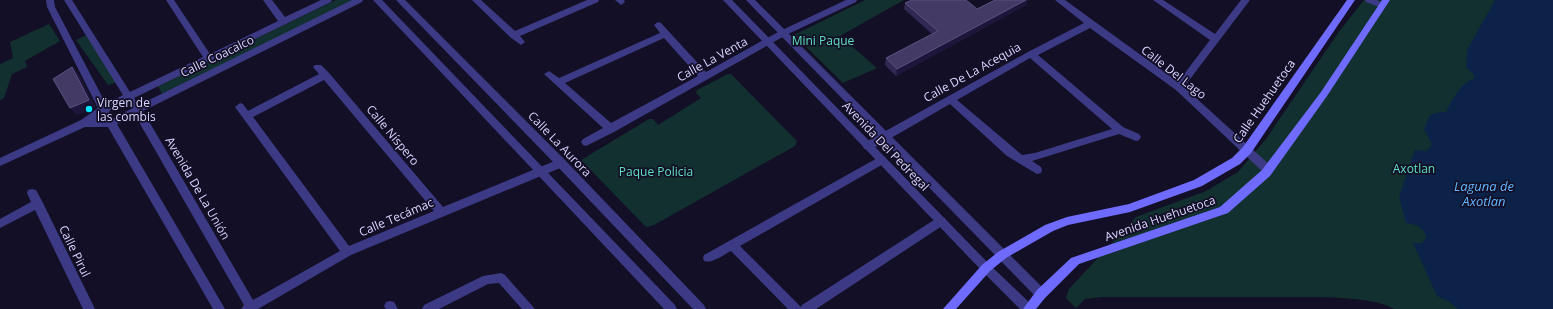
<svg xmlns="http://www.w3.org/2000/svg" width="1553" height="309" viewBox="0 0 1553 309" font-family="'Open Sans',sans-serif">
<style>
.green{fill:#12302f}
.water{fill:#0c2248}
.lines{fill:none;stroke-linecap:round;stroke-linejoin:round}
.minor{fill:#3d3a85;fill-rule:evenodd}
.tertiary{fill:#3d3a85;fill-rule:evenodd}
.secondary{fill:#6f6bff;fill-rule:evenodd}
.wall{fill:#312854}
.shaded-wall{fill:#1d163a}
.building{fill:#433a66;stroke:#5a527e}
.poi-dot{fill:#00e5ff;stroke:#130f26;stroke-width:1.5}
.labels{text-anchor:middle;dominant-baseline:central;stroke-width:3.5;stroke-linejoin:round;paint-order:stroke}
.park-label{font-size:12px;fill:#5fe0c0;stroke:#130f26}
.street-label{font-size:12px;fill:#d9d4ff;stroke:#130f26}
.poi-label{font-size:12px;fill:#d9d4ff;stroke:#130f26;text-anchor:start}
.water-label{font-size:13px;font-style:italic;fill:#62b6ff;stroke:#130f26}
</style>
<rect width="100%" height="100%" fill="#130f26"/>
<path class="green" d="M336,0H355L162,94L158,86Z
M865,0H904L840,36L877,68L843,83L794,35Z
M1364,0H1553V309H1394C1373,295 1306,297 1278,297C1219,297 1160,297 1102,297L1085,299L1076,308L1066,298L1069,289L1136,217L1206,191L1238,172L1266,139L1338,33Z
M49,24L60,41L25,61L27,67L12,74L4,98L0,100V64L13,58L10,42Z
M86,35L118,82L108,85L76,40Z
M728,74H731L794,138L797,141L795,146L654,225L647,227L645,226L581,160L649,119H653L658,125L701,98L696,93L697,90Z"/>
<path class="water" d="M1495,0H1553V309H1458L1448,301L1437,296L1413,243H1422L1426,238C1425,227 1415,224 1406,223L1399,197L1415,150L1427,151L1432,144L1424,129L1430,115L1440,112H1446C1452,101 1460,83 1474,79V75L1466,67L1467,50Z"/>
<g class="lines">
<path class="minor" d="M46,0H54L55,7L106,104L123,95L64,0H72L130,92L203,57L166,0H174L210,54L278,21L263,0H272L285,17L321,0H332L331,2L134,98L139,105L352,0H363L362,2L143,111L253,300L340,251L235,107L240,103L243,104L248,111L319,74L313,67L315,65H321L329,73L443,207L557,160H565L566,163L565,166L351,255L258,309H241L244,305L135,115L117,124L225,309H213L108,127H85L0,166V158L81,120L98,108L47,7ZM324,80L434,211L349,246L253,117ZM127,102L131,109L113,118L109,111ZM102,116L104,119H97Z
M472,0H481L515,31L587,0H599L598,2L520,36L525,42L521,45L510,37Z
M615,0H624L625,2L621,5Z
M846,0H857L856,2L786,35L614,132L586,146L583,145L581,142L583,139L603,128L544,74L549,71L559,78L660,33L654,25L658,22L661,23L706,72L780,31ZM664,38L698,76L611,123L565,83Z
M1055,0H1065L1178,82L1210,40L1153,0H1163L1215,34L1241,0H1250L1184,87L1272,167L1273,170L1272,173H1264L1176,90L1090,28L1038,55L1123,127L1139,134L1141,137L1139,140L1136,141L1119,134L1032,161L1041,167L1042,170L1041,173L1037,174L1007,156L950,104L872,149H864L863,146L864,143L1028,52L1084,23ZM1030,58L1112,129L1035,153L1022,155L957,100Z
M1365,0H1377L1386,5L1382,8L1366,2Z
M881,156L885,157L886,160L885,163L740,246L801,307L802,305L937,218L941,217L945,218L946,221L945,224L816,309H788L731,251C723,255 712,264 704,261L703,258L704,255Z
M32,189L36,190L42,201L95,309H83L35,210L0,228V219L31,202L27,193L28,190Z
M501,273L505,275L535,309H522L499,283L488,284L439,309H422L424,305L483,276Z
M390,301L394,302L398,309H386L384,306L386,302Z"/>
<path class="tertiary" d="M373,0H382L675,305L677,309H664Z
M396,0H405L565,160L704,305L706,309H693L557,166Z
M723,0H732L990,265L1032,305L1034,309H1020L982,271Z
M746,0H755L1045,290L1047,294L1045,298L1041,299L1037,298Z"/>
<path class="secondary" d="M1347,0H1355L1251,153L1240,164L1202,186L1130,212L1068,225L1053,231L1006,258L990,271L956,309H943L982,265L998,252L1045,225L1067,217L1129,204L1194,180L1232,158L1243,147Z
M1382,0H1390L1327,96L1270,176L1228,213L1079,264L1045,298L1036,309H1023L1037,290L1071,258L1220,207L1262,170L1321,92Z"/>
</g>
<path class="wall" d="M995,0H1028L1026,5L896,76L885,65L886,58L932,34L904,9L905,3L977,9Z"/>
<path class="shaded-wall" d="M1026,0H1028L1026,5L896,76L897,69Z
M72,67L79,74L96,108L77,115L70,108Z"/>
<path class="building" d="M912,0H966L977,9L995,0H1026L897,69L886,58L938,31L905,3Z
M72,67L89,100L70,108L53,79Z"/>
<circle class="poi-dot" cx="89" cy="109" r="4"/>
<g class="labels">
<g class="park-label">
<text x="823" y="40">Mini Paque</text>
<text x="1414" y="168">Axotlan</text>
<text x="656" y="171">Paque Policia</text>
</g>
<g class="street-label">
<text transform="translate(217 56) rotate(-26)">Calle Coacalco</text>
<text transform="translate(712 59) rotate(-29)">Calle La Venta</text>
<text transform="translate(972 72) rotate(-29)">Calle De La Acequia</text>
<text transform="translate(1174 72) rotate(38)">Calle Del Lago</text>
<text transform="translate(1264 101) rotate(-55)">Calle Huehuetoca</text>
<text transform="translate(393 135) rotate(50)">Calle Níspero</text>
<text transform="translate(560 144) rotate(46)">Calle La Aurora</text>
<text transform="translate(886 146) rotate(46)">Avenida Del Pedregal</text>
<text transform="translate(198 188) rotate(60)">Avenida De La Unión</text>
<text transform="translate(396 217) rotate(-23)">Calle Tecámac</text>
<text transform="translate(1160 218) rotate(-19)">Avenida Huehuetoca</text>
<text transform="translate(75 251) rotate(64)">Calle Pirul</text>
</g>
<g class="poi-label">
<text x="97" y="102">Virgen de<tspan x="97" dy="14">las combis</tspan></text>
</g>
<g class="water-label">
<text x="1484" y="186">Laguna de<tspan x="1484" dy="15">Axotlan</tspan></text>
</g>
</g>
</svg>
